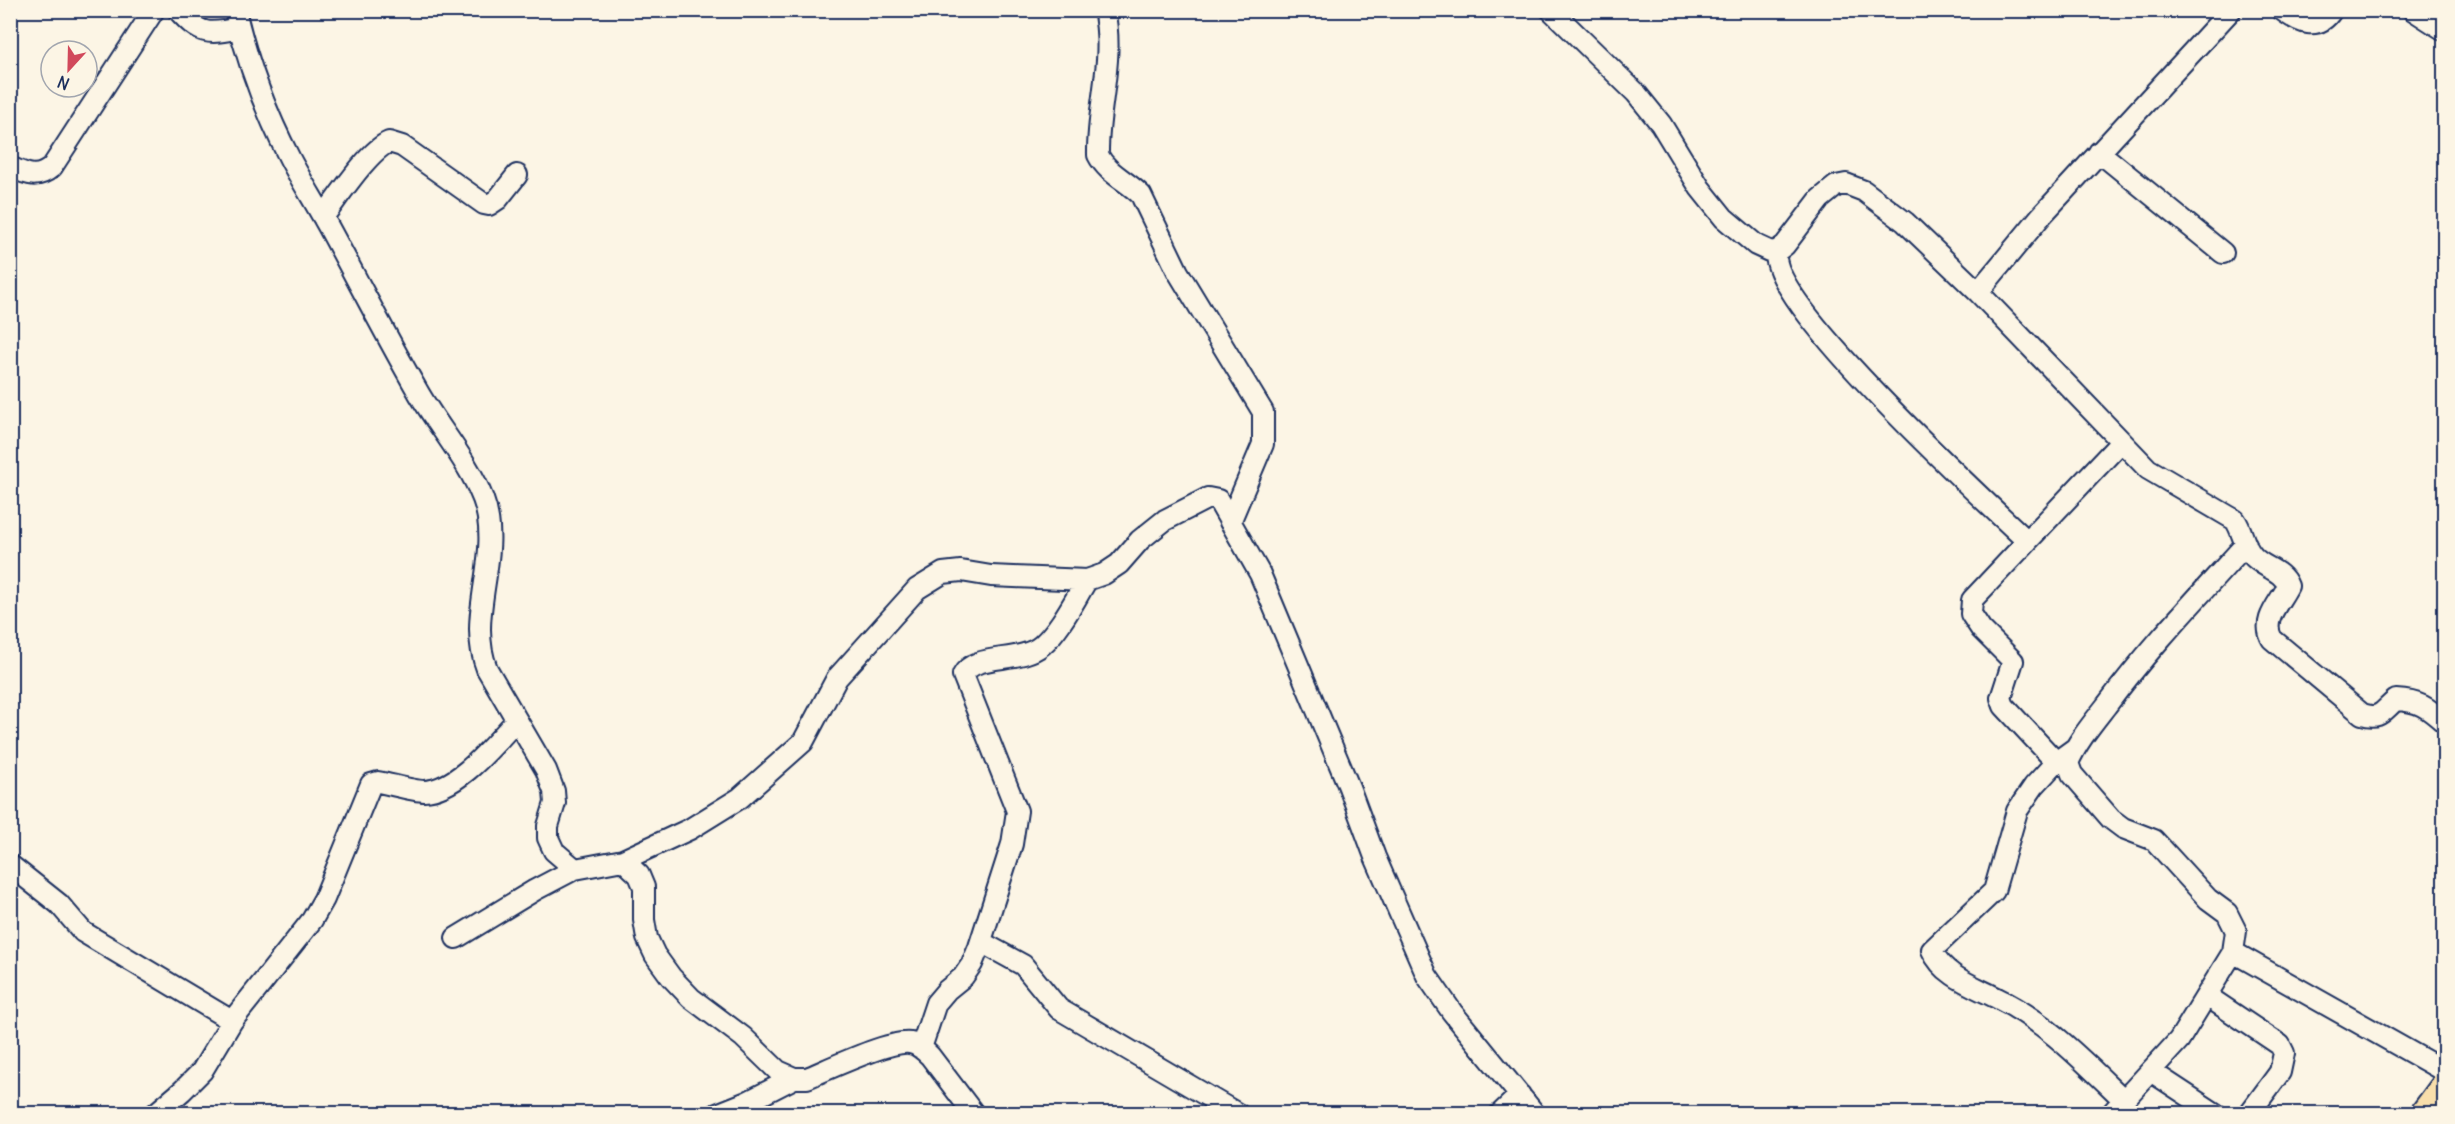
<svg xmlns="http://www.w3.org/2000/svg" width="2455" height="1124" viewBox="0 0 2455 1124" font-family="Delius,sans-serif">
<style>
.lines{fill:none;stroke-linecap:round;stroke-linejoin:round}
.minor-casing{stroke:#1b2f5e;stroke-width:24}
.major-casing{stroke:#1b2f5e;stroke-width:28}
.minor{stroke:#fcf5e5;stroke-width:20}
.major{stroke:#f8deab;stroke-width:24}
</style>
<rect width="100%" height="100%" fill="#fcf5e5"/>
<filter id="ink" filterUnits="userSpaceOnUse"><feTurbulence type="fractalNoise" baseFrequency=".0167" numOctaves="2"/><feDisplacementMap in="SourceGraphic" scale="12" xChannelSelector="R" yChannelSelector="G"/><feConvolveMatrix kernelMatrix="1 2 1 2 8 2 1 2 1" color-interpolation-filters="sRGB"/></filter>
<g filter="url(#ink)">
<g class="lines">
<defs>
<path id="minor" d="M178,10C200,35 208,35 239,28
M235,10C247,61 266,113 290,159C302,182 316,204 328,226C358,281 386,336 417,390C437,426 468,460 483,499C504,555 465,614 487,669L546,770L554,791L555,803L548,826V838L554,851L575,869
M1104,10C1115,59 1097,107 1098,155C1107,173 1127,181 1141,195L1178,272L1263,412V444L1230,522
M1551,10L1636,93L1661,124L1700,188L1724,218L1756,245L1769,251L1776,252L1785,245L1820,199L1836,186L1846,184L1864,191L1905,222L1978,292L2148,469L2235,520C2243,531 2243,545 2252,555C2262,568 2282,569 2288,586C2279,604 2261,620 2272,639L2362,714C2381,720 2382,711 2396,700C2419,701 2427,707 2444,722
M2282,10C2299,23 2318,32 2332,10
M2413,10L2444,30
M2099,152L2223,253
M10,167C26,174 37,180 52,167L154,10
M323,217C338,198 368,151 389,142L402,146L484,204L489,205L498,199L517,175
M1776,252C1770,304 1983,499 2027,541
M1978,292L2041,216L2231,10
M2074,749L2056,762L2034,786L2017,811L1994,891L1932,950C1943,976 1974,986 1997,998C2047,1022 2085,1063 2125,1101
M2056,762L2004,706L2001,698L2013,661L1981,629L1971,614L1972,600L2121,442
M623,860L639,875L644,887V920L647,938L655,955L671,977L691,998L743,1037L778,1071L794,1078H807C829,1069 889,1040 910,1043C918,1044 925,1051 930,1056L974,1114
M10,865L59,904L83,932L232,1021
M456,938L535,890L575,869L623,860L690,829L740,798L803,742L837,678L917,589L943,573L961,571L991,576L1087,580L1104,574L1119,564L1140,540L1165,520L1208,498L1218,500L1260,574L1349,787L1375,857L1427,976L1452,1012L1535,1114
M981,942L1023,965L1059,1009L1238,1114
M2233,952L2444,1071
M2207,996L2280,1045L2284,1053L2280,1072L2249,1114
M921,1048L936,1003L947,990L963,977L972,964L979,947L1012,844L1017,811L963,675C975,652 1020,664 1042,645C1061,628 1074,601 1087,580
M2152,1072L2216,1114
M155,1114L182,1091L202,1071L232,1021L312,920L324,899L371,784L378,782C390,784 413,791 424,791C458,790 494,744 516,721
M717,1114L747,1102L794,1078
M1500,1114L1520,1095
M2111,1114L2179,1040L2233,952L2236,931L2227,913L2208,899L2154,840L2123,828L2111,819L2072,774L2068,763C2077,742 2092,724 2106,706C2149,648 2198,597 2246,544"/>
<path id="major" d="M2422,1114L2444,1084"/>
</defs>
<use href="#minor" class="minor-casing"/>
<use href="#major" class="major-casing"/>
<use href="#minor" class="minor"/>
<use href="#major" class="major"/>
</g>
</g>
<rect width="2455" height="1124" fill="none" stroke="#fcf5e5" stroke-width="36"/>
<rect x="18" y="18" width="2419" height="1088" fill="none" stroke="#1b2f5e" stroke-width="2" filter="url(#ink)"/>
<g transform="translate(69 69) rotate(202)"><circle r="28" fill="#fcf5e5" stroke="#a2a6af" stroke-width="1.5"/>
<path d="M0-4.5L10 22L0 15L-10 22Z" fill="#d1495b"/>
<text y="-9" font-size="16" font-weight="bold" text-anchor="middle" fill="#1b2f5e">N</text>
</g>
</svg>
